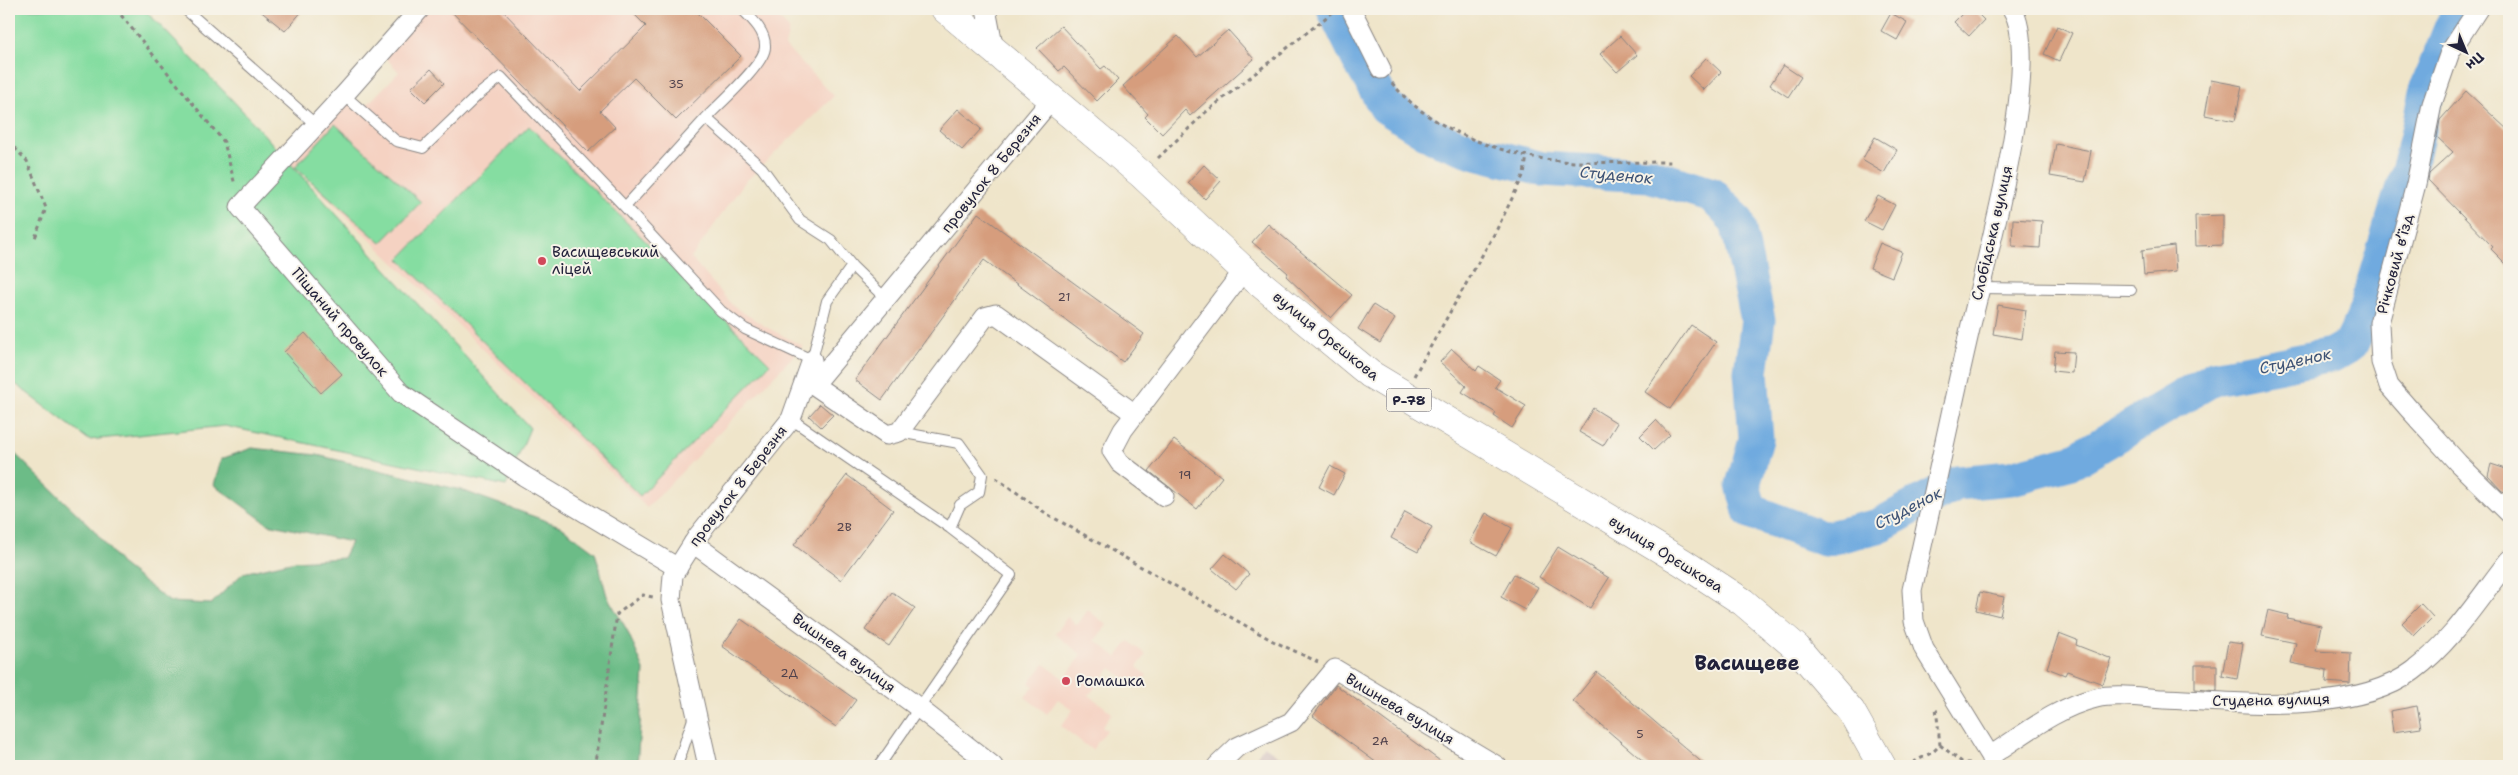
<svg xmlns="http://www.w3.org/2000/svg" width="2518" height="775" viewBox="0 0 2518 775" font-family="'Shantell Sans',sans-serif">
<style>
.built{fill:#f5d2c2}
.industrial{fill:#d1bfbd}
.green{fill:#85dda1;stroke:#54806e}
.forest{fill:#6cbc87;stroke:#476f61}
.lines{fill:none;stroke-linecap:round;stroke-linejoin:round}
.river{stroke:#6faadf;stroke-width:35}
.building{fill:#d69d7d}
.service-casing{stroke:#888482;stroke-width:12}
.minor-casing{stroke:#888482;stroke-width:21}
.primary-casing{stroke:#888482;stroke-width:29}
.path{stroke:#888482;stroke-width:3;stroke-dasharray:4 4;stroke-linecap:butt}
.service{stroke:#fff;stroke-width:10}
.minor{stroke:#fff;stroke-width:19}
.primary{stroke:#fff;stroke-width:28}
.poi-dot{fill:#d1495b;stroke:#f7f3e8;stroke-width:2}
.labels{text-anchor:middle;dominant-baseline:central;stroke-width:4;stroke-linejoin:round;paint-order:stroke}
.number-label{font-size:12px;fill:#4f414c}
.shield{fill:#f7f3e8;stroke:#62616f;stroke-width:1}
.shield-label{font-size:14px;font-weight:bold;fill:#22223b}
.street-label{font-size:15px;fill:#22223b;stroke:#f7f3e8}
.poi-label{font-size:15px;fill:#22223b;stroke:#f7f3e8;text-anchor:start}
.water-label{font-size:16px;font-style:italic;fill:#3d5274;stroke:#f7f3e8}
.district-label{font-size:20px;font-weight:bold;fill:#22223b;stroke:#f7f3e8}
</style>
<rect width="100%" height="100%" fill="#f7f3e8"/>
<filter id="ink" filterUnits="userSpaceOnUse"><feTurbulence type="fractalNoise" baseFrequency=".02" numOctaves="2"/><feDisplacementMap in="SourceGraphic" scale="10" xChannelSelector="R" yChannelSelector="G"/><feConvolveMatrix kernelMatrix="1 2 1 2 8 2 1 2 1" color-interpolation-filters="sRGB"/></filter>
<filter id="wash" filterUnits="userSpaceOnUse"><feTurbulence type="fractalNoise" baseFrequency=".0096" numOctaves="4" result="noise"/><feDisplacementMap in="SourceGraphic" scale="20" xChannelSelector="R" yChannelSelector="G"/><feGaussianBlur stdDeviation="1.12" result="paint"/><feColorMatrix in="noise" values="0 0 0 0 0 0 0 0 0 0 0 0 0 0 0 0 0 1.4 0 .05"/><feComposite in="paint" operator="in"/></filter>
<g filter="url(#wash)">
<rect width="100%" height="100%" fill="#efe5ca"/>
<path class="built" d="M423,9H770L789,29L785,46L834,96L744,183L691,258L734,307L768,328L803,346L647,508L285,157L349,94L364,108L399,72L383,55Z
M1088,610L1107,625L1095,640L1117,657L1129,641L1146,655L1137,667L1147,675L1137,688L1111,668L1089,695L1112,713L1102,726L1107,730L1092,750L1061,726L1073,710L1058,699L1047,714L1025,697L1034,686L1029,683L1044,664L1064,679L1082,655L1055,634L1067,617L1077,625Z"/>
<path class="industrial" d="M1264,746L1288,762L1286,766H1250Z"/>
<path class="green" d="M9,9H144L239,107L530,428L506,486L225,426L89,440L9,379Z
M335,124L421,202L381,243L295,167Z
M529,126L770,364L640,496L399,259Z"/>
<path class="forest" d="M9,448L93,529L123,566L170,602L211,604L243,573L295,561L343,558L351,542L268,524L214,485L221,459L252,448L317,455L461,490L560,526L595,552L607,596L627,630L644,670L637,766H9Z"/>
<g class="lines">
<path class="river" d="M1334,9L1358,58L1386,107L1434,137L1473,151L1542,169L1649,175L1712,195L1737,221L1758,320L1751,372L1756,439L1743,485L1750,511L1825,539L1878,526L1957,483L2011,478L2072,462L2214,378L2332,355L2351,344L2362,321L2412,157L2428,85L2452,26L2463,9"/>
</g>
<g id="blocks">
<path class="building" d="M258,9H304L285,31Z
M449,9H501L580,91L646,26L629,9H694L741,56L676,120L634,78L600,111L615,127L588,152Z
M1967,9H1973L1984,20L1969,36L1954,22Z
M1891,13L1907,22L1897,40L1881,31Z
M1061,26L1101,69L1105,66L1118,80L1097,101L1064,67L1059,71L1037,48Z
M2057,26L2072,33L2059,61L2044,54Z
M1228,30L1254,59L1190,116L1185,110L1162,134L1145,117L1148,114L1123,86L1178,36L1197,57Z
M1620,36L1637,55L1617,72L1600,54Z
M1706,58L1721,72L1704,90L1689,76Z
M1783,65L1801,77L1788,97L1770,85Z
M431,69L444,83L425,102L411,88Z
M2211,80L2242,86L2235,121L2205,115Z
M2466,91L2509,131V267L2490,248L2492,246L2428,180L2429,174L2453,152L2437,137L2440,120Z
M958,109L981,129L962,150L939,130Z
M1875,137L1897,150L1884,173L1862,160Z
M2056,144L2091,151L2085,182L2050,176Z
M1204,165L1221,181L1205,199L1188,183Z
M1878,196L1895,205L1882,230L1864,221Z
M978,213L1144,334L1123,362L984,260L882,400L855,380Z
M2223,215V245L2196,246L2195,216Z
M2013,219L2042,221L2040,248L2012,246Z
M1268,224L1352,295L1331,318L1286,276L1288,273L1252,242Z
M1880,243L1902,252L1892,277L1870,268Z
M2174,246L2176,272L2144,275L2142,250Z
M1373,305L1395,319L1380,343L1358,329Z
M1998,305L2026,310L2022,339L1993,334Z
M1691,325L1716,342L1670,409L1645,392Z
M305,333L342,374L321,393L284,352Z
M1452,349L1476,371L1479,366L1500,380L1495,387L1526,406L1512,428L1494,416L1496,413L1462,392L1466,386L1440,362Z
M2055,351L2074,352L2072,373L2053,371Z
M820,404L833,415L821,427L809,416Z
M1593,408L1617,423L1603,446L1579,432Z
M1656,420L1670,435L1654,450L1640,436Z
M1174,440L1222,477L1197,509L1149,471Z
M2491,464L2509,470V493L2502,491L2488,476Z
M1330,466L1345,474L1334,495L1319,487Z
M847,475L893,510L841,580L794,545Z
M1405,512L1432,527L1418,552L1391,538Z
M1486,513L1512,528L1496,556L1470,542Z
M1558,547L1609,578L1590,608L1539,577Z
M1225,554L1249,574L1236,589L1212,569Z
M1514,574L1538,587L1525,610L1501,597Z
M892,592L915,608L889,646L865,630Z
M1980,592L2004,597L2000,616L1976,610Z
M2421,604L2433,617L2414,636L2402,623Z
M2268,610L2288,615L2287,618L2321,625L2316,651L2351,653L2350,684L2326,682L2327,670L2291,663L2296,643L2262,636Z
M741,619L856,700L836,727L722,646Z
M2059,633L2077,640L2076,645L2112,659L2103,684L2067,671L2065,675L2047,668Z
M2228,642L2243,644L2237,679L2222,676Z
M2195,665H2217V691L2195,689Z
M1597,672L1706,766H1649L1573,701Z
M1336,685L1447,766H1381L1313,716Z
M2417,706L2421,728L2393,732L2390,711Z"/>
</g>
</g>
<g filter="url(#ink)">
<use href="#blocks" fill-opacity="0" stroke="#888482" stroke-width="1"/>
<g class="lines">
<defs>
<path id="service" d="M185,9L315,124
M742,9C752,19 766,32 765,47C765,64 719,104 706,118L762,168L800,220L831,240L852,266L887,300
M344,95L396,141L423,148L478,95L501,77L625,207L721,311L745,329L812,360L827,301L852,266
M625,207L706,118
M1979,288L2131,290
M791,419L950,528L1011,575L879,766
M899,432L959,443L982,475L979,492L960,505L950,528
M677,766L694,716"/>
<path id="minor" d="M420,9L344,95L240,207L401,393L524,476L678,568
M986,9L994,50
M1351,9L1381,69
M2478,9L2450,52L2432,104L2416,184L2379,323L2381,362L2389,386L2409,409L2458,463L2509,513
M814,385L887,435L899,432L985,317L996,314L1135,414
M1164,496L1120,463L1112,451L1123,430L1244,270
M693,543L911,702L993,766
M1990,756C2023,735 2057,707 2096,698C2117,693 2143,698 2164,699C2236,702 2353,716 2413,671C2452,642 2479,598 2509,560
M708,766L671,600L673,575L697,537L791,419L812,360L814,385L1052,99
M1217,766L1237,747L1291,722L1335,669L1497,766
M1993,766L1990,756L1924,649L1914,621L1912,590C1931,508 1948,425 1967,342C1981,276 2045,62 2012,9"/>
<path id="primary" d="M945,9L1141,174L1244,270L1370,374L1682,562L1743,602L1797,648L1851,711L1882,766"/>
</defs>
<use href="#service" class="service-casing"/>
<use href="#minor" class="minor-casing"/>
<use href="#primary" class="primary-casing"/>
<path class="path" d="M116,9L224,142L235,185
M1392,83C1432,133 1512,159 1574,162C1607,163 1640,162 1674,162
M9,142L27,161L46,208L35,238
M1158,158L1206,112L1333,12
M1414,376L1497,229L1524,174L1527,156
M996,478L1047,514L1273,641L1318,662
M1940,745L1963,763H1973
M576,766L596,762L617,614L643,595L653,597
M1906,766L1933,752L1940,745L1936,707"/>
<use href="#service" class="service"/>
<use href="#minor" class="minor"/>
<use href="#primary" class="primary"/>
</g>
</g>
<g class="poi-dot">
<circle cx="542" cy="261" r="5"/>
<circle cx="1066" cy="681" r="5"/>
</g>
<g class="labels">
<g class="number-label">
<text x="676" y="84">35</text>
<text x="1064" y="297">21</text>
<text x="1185" y="475">19</text>
<text x="844" y="527">2В</text>
<text x="789" y="673">2Д</text>
<text x="1640" y="734">5</text>
<text x="1380" y="741">2А</text>
</g>
<rect class="shield" x="1386.5" y="388.5" width="45" height="23" rx="4"/>
<g class="shield-label">
<text x="1409" y="400">Р-78</text>
</g>
<g class="street-label">
<text transform="translate(991 173) rotate(-51)">провулок 8 Березня</text>
<text transform="translate(1992 233) rotate(-77)">Слобідська вулиця</text>
<text transform="translate(2395 264) rotate(-75)">Річковий в’їзд</text>
<text transform="translate(340 322) rotate(49)">Піщаний провулок</text>
<text transform="translate(1326 336) rotate(39)">вулиця Орєшкова</text>
<text transform="translate(738 486) rotate(-52)">провулок 8 Березня</text>
<text transform="translate(1666 554) rotate(32)">вулиця Орєшкова</text>
<text transform="translate(844 653) rotate(36)">Вишнева вулиця</text>
<text transform="translate(2271 700) rotate(-1)">Студена вулиця</text>
<text transform="translate(1400 709) rotate(31)">Вишнева вулиця</text>
</g>
<g class="poi-label">
<text x="552" y="252">Васищевський<tspan x="552" dy="17">ліцей</tspan></text>
<text x="1076" y="681">Ромашка</text>
</g>
<g class="water-label">
<text transform="translate(1616 175) rotate(5)">Студенок</text>
<text transform="translate(2295 361) rotate(-12)">Студенок</text>
<text transform="translate(1908 508) rotate(-27)">Студенок</text>
</g>
<g class="district-label">
<text x="1747" y="663">Васищеве</text>
</g>
</g>
<rect width="2518" height="775" fill="none" stroke="#f7f3e8" stroke-width="30"/>
<g transform="translate(2466 52) rotate(136)" stroke="#f7f3e8" stroke-width="4" paint-order="stroke">
<path d="M0-4L9 19L0 12L-9 19Z" fill="#22223b"/>
<text y="-8" font-size="14" font-weight="bold" text-anchor="middle" fill="#22223b">Пн</text>
</g>
</svg>
